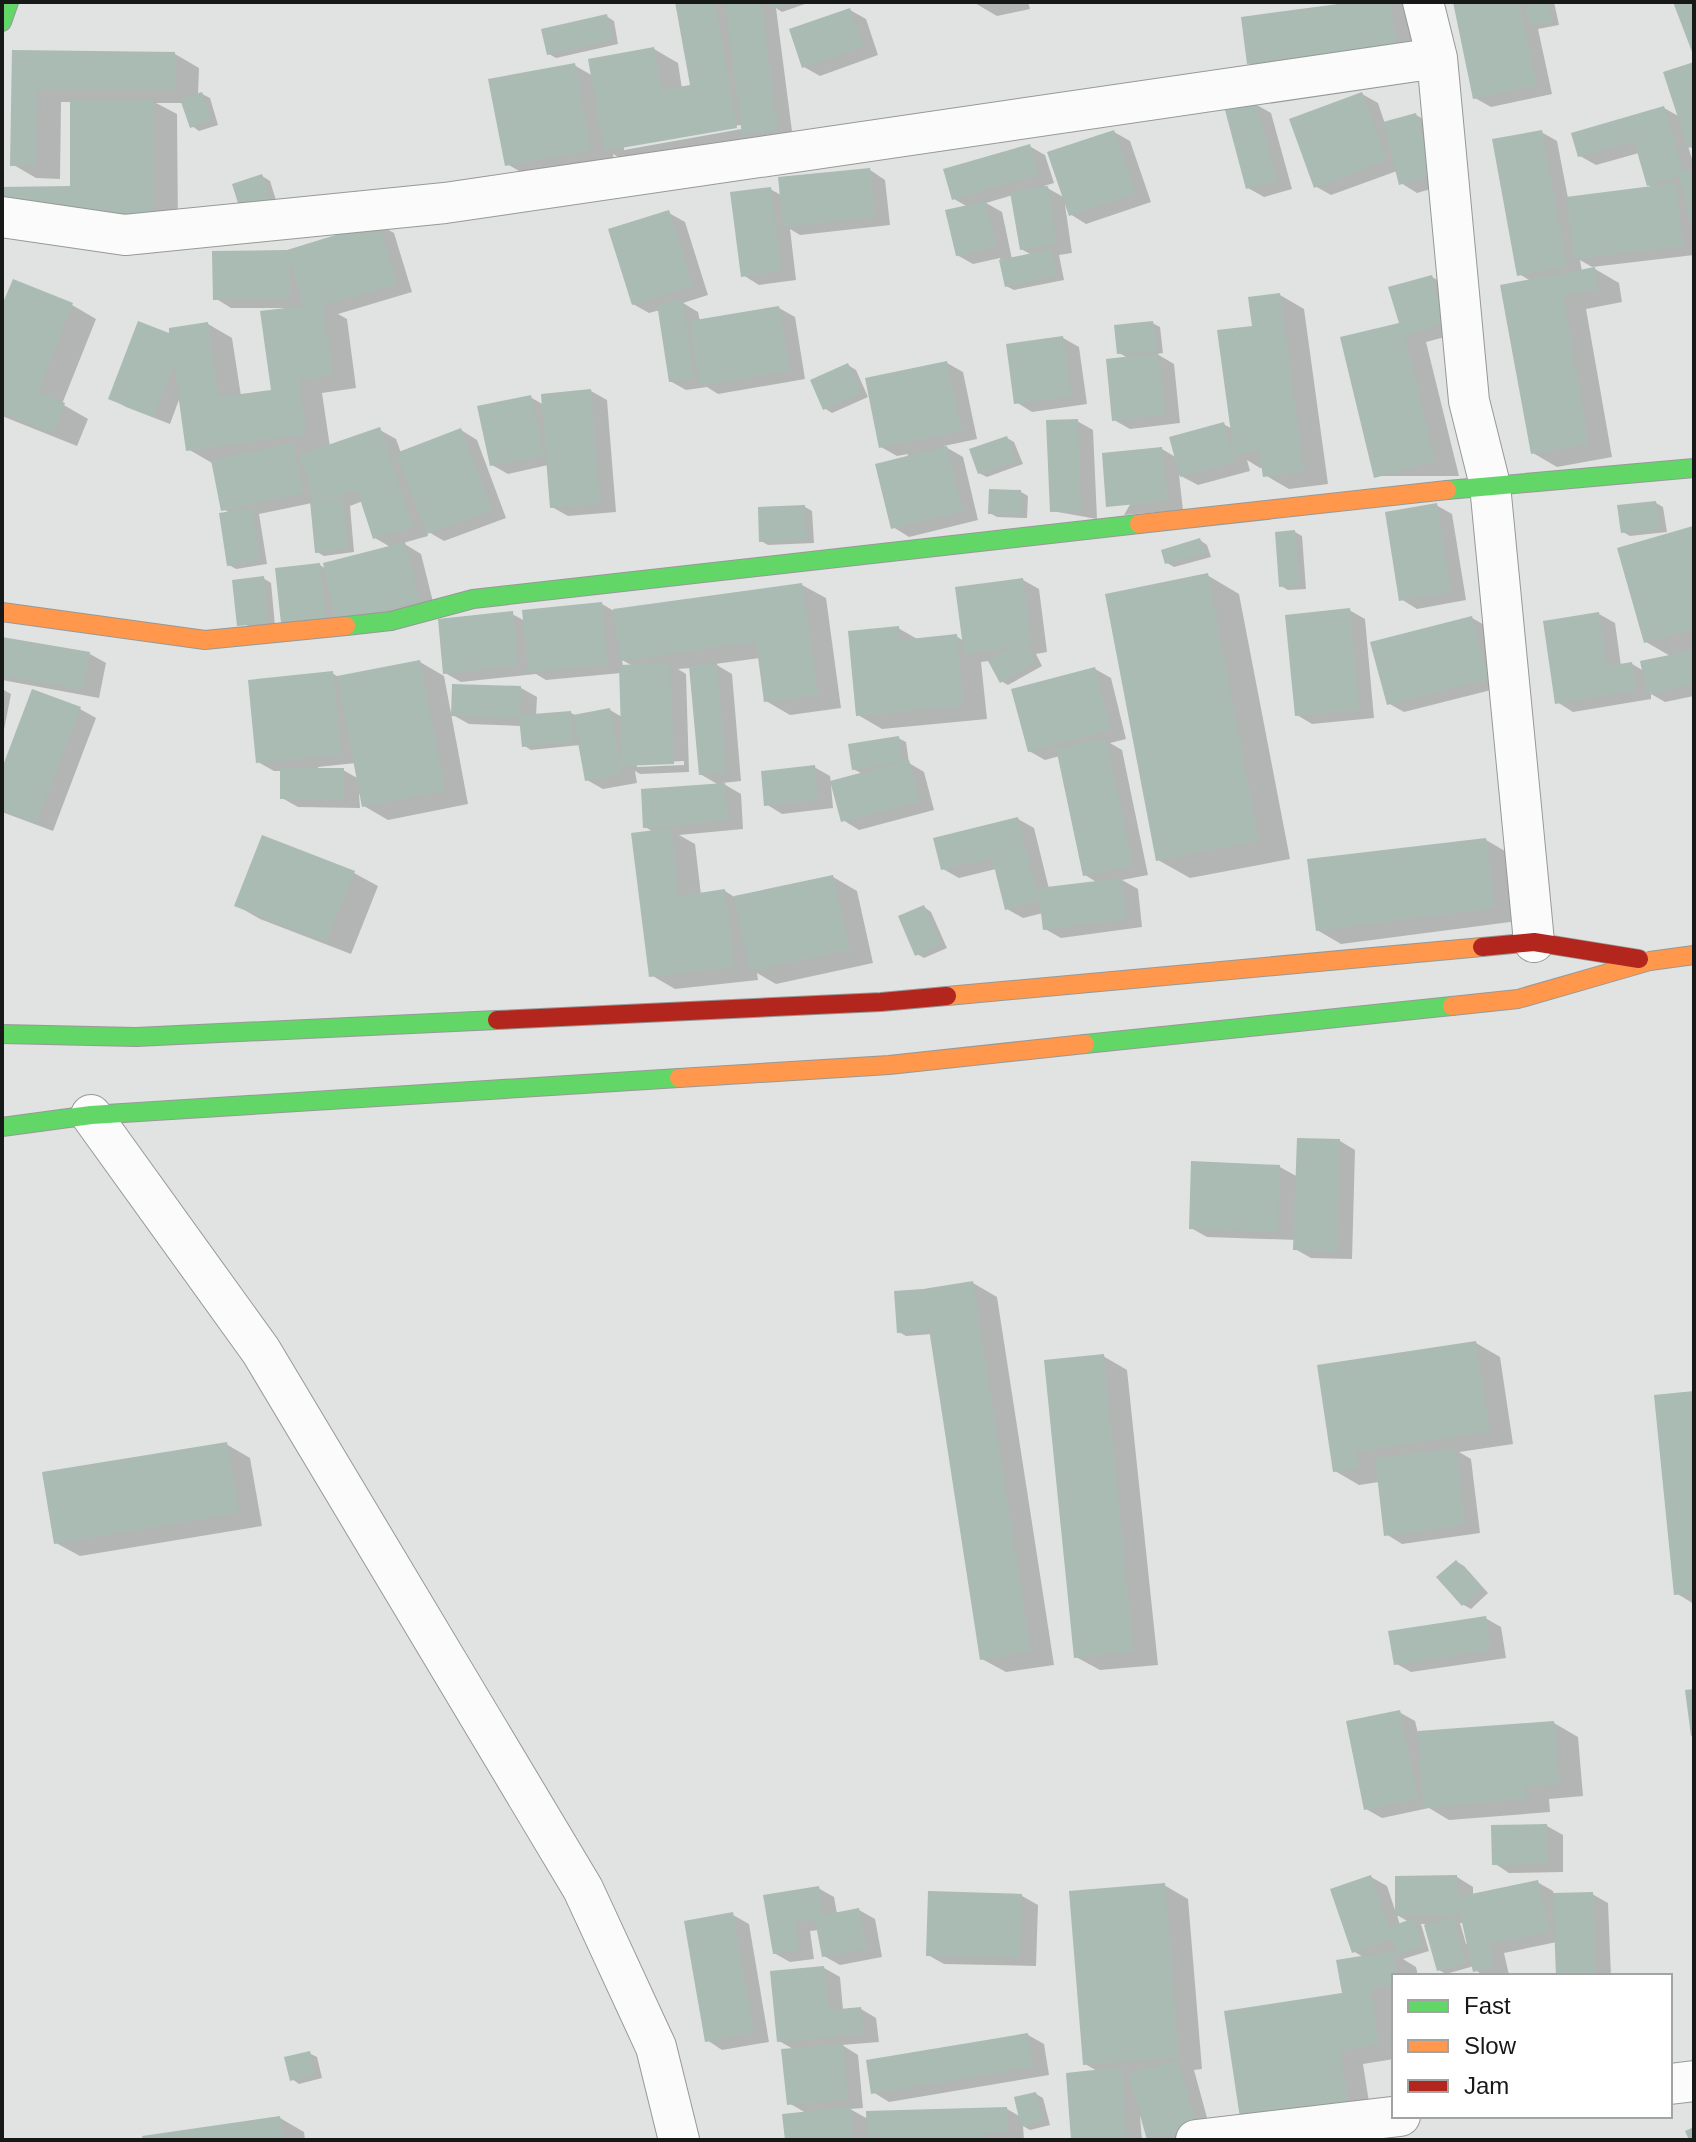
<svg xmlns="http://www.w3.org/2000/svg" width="1696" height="2142" viewBox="0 0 1696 2142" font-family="Arial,sans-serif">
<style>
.shadow{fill:#0003;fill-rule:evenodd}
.building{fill:#a9bbb3}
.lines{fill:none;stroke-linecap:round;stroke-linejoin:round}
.street-casing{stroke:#969997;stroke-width:42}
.fast-casing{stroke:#969997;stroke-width:20}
.slow-casing{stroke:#969997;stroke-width:20}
.jam-casing{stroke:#969997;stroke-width:20}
.street{stroke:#fafbfa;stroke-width:40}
.fast{stroke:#63d668;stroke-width:18}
.slow{stroke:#ff974d;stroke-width:18}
.jam{stroke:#b3261e;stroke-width:18}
</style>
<rect width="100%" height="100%" fill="#e0e3e1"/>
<path class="shadow" d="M677,2H805V4L782,12L776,8L793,139L630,164L613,154L614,163L531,178L507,164L574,65L593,76L654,49L678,63L682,89L692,87ZM746,124L747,128L624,150V145Z
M973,2H1028L1030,9L997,16Z
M1339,2H1413L1420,58L1273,77L1249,63L1340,6Z
M1455,2H1554L1559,25L1538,29L1552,94L1491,107L1475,98Z
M850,10L866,19L878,55L820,76L804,67Z
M606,16L614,21L618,44L556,58L549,54Z
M14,52L175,54L199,68L198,95L202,94L210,98L218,125L199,131L192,126L184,103H156L177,114L178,228L2,189L72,188V102H61L60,179L36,178L12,164Z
M1694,64V149L1688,146L1694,165V255L1592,267L1580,260L1582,272L1595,269L1619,283L1622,302L1586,309L1612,457L1557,467L1533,453L1531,281L1519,274L1541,132L1557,141L1568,198L1654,188L1648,185L1639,153L1596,165L1580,156L1664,108L1680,117Z
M1362,94L1378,103L1385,124L1416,115L1432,124L1448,184L1417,193L1401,183L1397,171L1331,195L1315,186Z
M1255,104L1271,113L1292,189L1264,197L1248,188Z
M1114,132L1130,141L1151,202L1086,224L1070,214L1067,205H1065L1072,253L1059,255L1064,280L1014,290L1006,286L1000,258L973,264L957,255L968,207L954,199L1029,146L1045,155L1054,183L1044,186L1065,198ZM1013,195L1021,249L1032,255L1012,259L1002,212L986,203Z
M870,170L885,180L890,225L800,235L790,229L796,280L759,285L743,275L770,189L781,195Z
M262,176L270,181L280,213L252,222Z
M669,213L685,222L708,295L683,303L698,312L700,321L779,308L795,317L805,379L718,394L707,387L686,390L670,381L660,310L649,313L633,304Z
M378,224L394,233L412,292L338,314L347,319L356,388L322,393L330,447L380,430L396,439L401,453L461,430L477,440L506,518L444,541L427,531L428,536L403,543L421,554L435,610L299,631L320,565L326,569L392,548L375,538L363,501L350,506L354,552L324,556L317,552L312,503L259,514L267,564L236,569L229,565L230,513L223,509L212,463L188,449L180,397L170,424L126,407L110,398L172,336L208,324L232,338L241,396L274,392L284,308H231L215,298L287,252Z
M1432,277L1448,286L1460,333L1426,342L1459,476H1376L1401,325Z
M14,281L72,305L96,319L62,404L88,419L77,446L2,416V310Z
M1280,295L1304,309L1328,484L1289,489L1265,475L1264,467L1260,468L1247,460L1250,471L1198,485L1179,475L1183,510L1124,515L1162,449L1177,458L1223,424L1233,429L1254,328Z
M1152,323L1160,327L1163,353L1157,354L1174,364L1180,423L1130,429L1114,420L1128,358L1119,353Z
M1063,338L1079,347L1087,404L1032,412L1016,402Z
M947,363L963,372L977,439L944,446L963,457L978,520L909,537L893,527L908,454L897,456L881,447Z
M848,365L856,370L868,397L832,413L824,408Z
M591,391L607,400L616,512L568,516L552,507L548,465L508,474L492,465L530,397L544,405Z
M1077,421L1093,430L1097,519L1052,511Z
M1007,438L1014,442L1023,464L987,477L979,473Z
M1021,492L1028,496L1027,518L997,517L990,513Z
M1656,503L1663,507L1667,532L1630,536L1623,532Z
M1436,505L1452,514L1466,600L1417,609L1401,599Z
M805,507L812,511L814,543L768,545L761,541Z
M1693,528L1694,696L1665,702L1651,694V699L1573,712L1557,702L1599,614L1615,623L1621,666L1632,664L1644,671L1672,657L1646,642Z
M1295,532L1302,536L1306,589L1288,590L1281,586Z
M1200,540L1207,545L1211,557L1174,567L1167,563Z
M1207,575L1239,594L1290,859L1190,878L1158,860Z
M263,578L271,583L275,626L246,629Z
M1023,580L1039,589L1047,652L1036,654L1042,666L1008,685L1001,681L989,661L981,662L987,719L882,729L858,715L898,628L919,640L956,636L964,641Z
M802,585L826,598L841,708L790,715L766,701L760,658L715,664L732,674L741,781L722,783L741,794L743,829L679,835L695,844L701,895L725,891L736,898L833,877L857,891L873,963L776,984L757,973L758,980L675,989L651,975L654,832L645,827L719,785L700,774L691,668L678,669L686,674L689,772L640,774L635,771L637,783L603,789L587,780L580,745L531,750L523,745L521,726L469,724L453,715L521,688L537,697L536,716L571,713L577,716L610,710L622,717L621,673L546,680L536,674L461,682L445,673L512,614L525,621L602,604L614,611ZM622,660L633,666L623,667ZM684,761V765L637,767V763Z
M1349,610L1365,619L1374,718L1312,724L1297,715Z
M1472,618L1488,627L1503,687L1404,712L1388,703Z
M2,639L90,654L106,663L99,698L2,680Z
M420,662L444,676L468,804L388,820L364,806L362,794H359L360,808L298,807L282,798V771H274L258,762L332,673L340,678ZM356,763L359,779L343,770H318V767Z
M1095,669L1111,678L1126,739L1110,743L1122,750L1148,875L1122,880L1138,889L1142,927L1061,938L1045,929L1043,913L1023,918L1007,909L996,869L959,878L943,869L1018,819L1034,828L1049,889L1098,883L1085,875L1060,756L1045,760L1029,751Z
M2,689L11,694L2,740Z
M33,691L80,709L96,718L53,831L2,812V774Z
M898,738L906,742L909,763L924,772L934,810L859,830L843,820L833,784L831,785L833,808L782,814L766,804L814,767L830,776L831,783L863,774L853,769Z
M1486,840L1510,854L1518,921L1341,944L1317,930Z
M354,873L378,886L351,954L260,919L236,905Z
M924,907L931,912L947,948L924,958L917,954Z
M1340,1141L1355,1150L1352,1259L1311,1258L1295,1249L1296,1240L1207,1237L1191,1228L1280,1167L1298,1177Z
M973,1283L997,1297L1054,1665L1006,1672L982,1659L932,1334L906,1336L899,1332Z
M1476,1343L1500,1357L1513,1444L1459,1452L1471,1459L1480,1533L1402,1544L1386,1534L1379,1482L1359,1485L1335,1471Z
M1103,1356L1127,1370L1158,1665L1100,1670L1076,1657Z
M1694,1393V1604L1676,1593Z
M226,1444L250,1458L262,1526L80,1556L56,1543Z
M1457,1562L1464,1566L1488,1593L1471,1609L1464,1605L1439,1577Z
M1485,1618L1501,1627L1506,1658L1411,1672L1395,1663Z
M1399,1712L1415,1721L1418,1733L1554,1723L1578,1737L1583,1796L1549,1799L1550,1812L1449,1820L1429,1808L1382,1818L1366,1809Z
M1547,1826L1563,1835V1872L1509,1873L1494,1863Z
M1371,1877L1387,1886L1396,1913L1457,1877L1473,1887V1896L1537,1882L1553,1891L1554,1895L1592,1894L1608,1903L1611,1976H1558L1557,1942L1504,1953L1509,1975L1485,1976L1475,1970L1474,1966L1446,1974L1439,1970L1425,1924H1421L1429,1951L1403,1959L1416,1967L1418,1976H1394V2059L1363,2064L1371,2115L1266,2131L1365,1958L1353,1951ZM1397,1915L1409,1922L1400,1925ZM1460,1923H1465L1469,1943L1466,1944Z
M1164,1885L1188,1899L1202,2069L1194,2070L1212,2136L1197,2140H1149L1142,2116L1140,2117L1142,2140H1073L1068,2074L1099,2072L1085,2064Z
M818,1888L834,1897L837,1914L859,1910L875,1919L882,1957L840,1965L824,1956L819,1930L810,1931L814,1959L790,1962L774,1953Z
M1022,1896L1038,1905L1036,1966L944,1964L928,1955Z
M733,1915L749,1924L769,2042L722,2050L707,2040Z
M824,1968L840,1977L843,2010L861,2009L876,2018L879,2042L842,2045L858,2055L863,2108L850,2109L868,2119L1007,2109L1021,2117L1036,2094L1043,2098L1050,2125L1030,2130L1023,2126L1024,2140H787L806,2113L789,2103L795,2050L779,2041Z
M1028,2035L1044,2044L1049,2075L889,2102L873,2092Z
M309,2053L317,2057L322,2078L299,2084L292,2079Z
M280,2118L304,2132L305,2140H145Z"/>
<path class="building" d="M675,2H715L737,128L604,151L588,59L654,47L662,90L690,85Z
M725,2H761L778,130L742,135Z
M771,2H792V3L773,9Z
M1337,2H1391L1396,45L1247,64L1241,17L1338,4Z
M1453,2H1519L1537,86L1473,99Z
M1525,2H1548L1552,21L1530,26Z
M1673,2H1694V57Z
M850,8L864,46L802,68L789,29Z
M607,14L612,40L547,55L541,29Z
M12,50L175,52V90L37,89L36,166H10Z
M1694,62V146L1688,148L1663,72Z
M575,63L591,150L505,166L488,79Z
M202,92L212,121L190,128L180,99Z
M1362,92L1387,160L1314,188L1289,119Z
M153,99L154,215L2,217V187L70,186V100Z
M1256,102L1277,181L1246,189L1225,110Z
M1664,106L1683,171L1694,169V234L1679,176L1647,186L1634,141L1578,157L1571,133Z
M1416,113L1433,176L1399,185L1383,122Z
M1114,130L1136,193L1069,216L1047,152Z
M1542,130L1567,266L1517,276L1492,139Z
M1030,144L1039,174L952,200L943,169Z
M870,168L875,217L783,227L778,177Z
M262,174L274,209L243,219L232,184Z
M1676,183L1683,246L1574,259L1566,197Z
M1048,186L1057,244L1020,250L1010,192Z
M771,187L781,271L741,277L730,192Z
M986,201L996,247L956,256L945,210Z
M669,210L693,286L632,305L608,229Z
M378,222L397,284L323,305L333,375L299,380L306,434L186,451L174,365L153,417L108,399L138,321L169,333V328L208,322L219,397L271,390L260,311L303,306L290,260V299L213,300L212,251L287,250Z
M1052,249L1057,276L1005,287L999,260Z
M1595,267L1599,289L1563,296L1589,444L1531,454L1500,285Z
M1432,275L1445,324L1405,335L1435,462L1374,478L1340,337L1399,323L1388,287Z
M13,279L73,303L38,392L65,403L53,434L2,413V305Z
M1280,293L1304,471L1263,477L1259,451L1234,455L1217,330L1252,326L1248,297Z
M683,300L694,379L669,382L657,304Z
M779,306L790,371L700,386L689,321Z
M1153,321L1157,350L1117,354L1114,325Z
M1063,336L1072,396L1014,404L1006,344Z
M1158,353L1165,415L1112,421L1106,359Z
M947,361L962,431L879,448L865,378Z
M848,363L861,393L823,410L810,380Z
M591,389L600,504L550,508L541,394Z
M531,395L544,455L490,466L477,406Z
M1078,419L1081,511L1050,512L1046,420Z
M1224,422L1235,462L1180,477L1169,437Z
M380,427L413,527L373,539L357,490L324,500L342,498L348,549L315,553L310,501H314L299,455Z
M461,428L492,510L427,534L396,453Z
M1007,436L1017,461L978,474L969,449Z
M293,443L304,493L221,511L211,460Z
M947,446L963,511L891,529L875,464Z
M1162,447L1168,501L1106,507L1102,453Z
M989,489L1021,490V515L988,514Z
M1656,501L1660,529L1621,533L1617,505Z
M1437,503L1451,592L1399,601L1385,512Z
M805,505L807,540L759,542L758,507Z
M252,508L260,561L227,566L219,513Z
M1693,526L1694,629L1644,643L1617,548Z
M1295,530L1299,585L1279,587L1275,532Z
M1200,538L1205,554L1165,564L1161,550Z
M405,542L420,601L336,621L323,563Z
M320,563L326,618L281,623L275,568Z
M1208,573L1259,841L1156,861L1105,594Z
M264,576L268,623L237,626L232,580Z
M1023,578L1032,644L1027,645L1036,661L1000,683L988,661L1013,647L964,654L955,587Z
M802,583L818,695L764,702L756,642L620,661L613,609Z
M602,602L608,665L528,672L522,610Z
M1350,608L1359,710L1295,716L1285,615Z
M513,611L518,666L443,674L438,619Z
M1599,612L1607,666L1632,662L1636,690L1555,704L1543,621Z
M1472,616L1488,679L1387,705L1370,642Z
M899,626L900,640L957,634L963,706L856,716L848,631Z
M2,637L90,652L84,690L2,676Z
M1694,650V684L1647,694L1640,661Z
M420,660L445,791L362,807L337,676Z
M670,663L674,764L622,766L619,665Z
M717,663L726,773L699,775L689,666Z
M1095,667L1111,730L1028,752L1011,689Z
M333,671L341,754L256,763L248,680Z
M452,684L521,686L520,715L571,711L574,742L522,747L519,718L451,716Z
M32,689L81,707L36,823L2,811V768Z
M610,708L622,774L585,781L573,715Z
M899,736L903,761L852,770L848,744Z
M1106,738L1133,866L1083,876L1056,748Z
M909,760L920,802L841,822L830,781Z
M815,765L818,800L764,806L761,771Z
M280,768H344V800L280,799Z
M725,783L728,821L643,828L641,789Z
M1018,817L1039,901L1005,910L992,858L941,870L933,838Z
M671,828L679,896L725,889L734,967L649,977L631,833Z
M262,835L355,871L326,942L234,906Z
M1486,838L1495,908L1316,931L1307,859Z
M833,875L850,950L750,971L734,896Z
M1122,878L1127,919L1043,930L1038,888Z
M924,905L941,944L915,956L898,916Z
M1297,1138L1340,1139L1337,1251L1293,1250Z
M1191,1161L1280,1165L1278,1232L1189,1229Z
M973,1281L1031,1652L980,1660L927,1316V1331L897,1333L894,1291L923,1289Z
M1476,1341L1490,1431L1356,1452L1359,1469L1333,1472L1317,1365Z
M1104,1354L1134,1652L1074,1658L1044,1360Z
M1694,1391V1593L1674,1595L1654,1395Z
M227,1442L239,1513L54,1544L42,1472Z
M1456,1448L1465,1525L1384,1536L1375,1458Z
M1456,1560L1482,1588L1462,1606L1436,1577Z
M1486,1616L1491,1650L1394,1665L1388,1631Z
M1694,1689V1735L1691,1736L1685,1690Z
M1400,1710L1418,1799L1364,1810L1346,1721Z
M1554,1721L1560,1784L1526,1786L1527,1799L1423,1808L1418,1731Z
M1547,1824L1548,1864L1492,1865L1491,1825Z
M1371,1875L1389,1927L1414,1918L1423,1947L1397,1955L1392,1939L1352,1953L1330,1889Z
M1457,1875V1897L1538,1880L1549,1932L1489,1944L1494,1967L1473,1972L1457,1900L1458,1915L1395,1916V1876Z
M1165,1883L1179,2057L1083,2065L1069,1891Z
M819,1886L823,1915L859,1908L867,1949L822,1957L815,1920L795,1923L799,1950L773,1954L763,1895Z
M928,1891L1022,1894L1020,1958L926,1956Z
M1593,1892L1596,1976H1556L1553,1893Z
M733,1912L754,2033L705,2042L684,1921Z
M1453,1917L1466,1963L1437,1971L1424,1925Z
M1393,1951L1396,1976H1394V1985L1371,1989L1379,2044L1340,2051L1348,2102L1240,2118L1224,2011L1342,1993L1336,1960Z
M824,1966L829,2010L861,2007L864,2034L777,2042L770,1971Z
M1028,2033L1033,2067L871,2094L866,2060Z
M843,2044L848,2099L787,2105L781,2049Z
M310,2051L315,2074L290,2081L284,2057Z
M1178,2060L1197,2127L1147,2140L1128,2073Z
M1122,2067L1127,2136L1071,2140L1066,2073Z
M1036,2092L1043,2121L1021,2127L1014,2097Z
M851,2107L853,2140H785L782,2114Z
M1007,2107L1008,2132L986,2133L987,2140H867L866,2111Z
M280,2116L284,2140H143L142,2136Z
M1694,2127V2140H1689L1685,2131Z"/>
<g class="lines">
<defs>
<path id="street" d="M1423,2L1437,58L1469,401L1490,485L1534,942
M2,217L125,235L445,203L1437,58
M91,1115L261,1351L583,1889L656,2047L679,2140
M1670,2084L1694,2081
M1196,2140L1400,2116"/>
<path id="fast" d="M2,22L9,2
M1447,490L1694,468
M346,626L391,621L473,599L1139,524
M2,1034L136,1037L497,1020
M1085,1044L1452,1006
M2,1127L91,1115L679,1078"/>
<path id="slow" d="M1139,524L1447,490
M2,612L205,640L346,626
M947,996L1482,947
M1452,1006L1518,999L1650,961L1694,955
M679,1078L889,1065L1085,1044"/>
<path id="jam" d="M1482,947L1534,942L1639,959
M497,1020L881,1002L947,996"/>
</defs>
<use href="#street" class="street-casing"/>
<use href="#fast" class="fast-casing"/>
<use href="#slow" class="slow-casing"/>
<use href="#jam" class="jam-casing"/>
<use href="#street" class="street"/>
<use href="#fast" class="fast"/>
<use href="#slow" class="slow"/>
<use href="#jam" class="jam"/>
</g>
<rect width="1696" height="2142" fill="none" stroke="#171818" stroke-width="8"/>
<rect x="1392" y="1974" width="280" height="144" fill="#ffffff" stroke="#a2a3a3" stroke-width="2"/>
<rect x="1408" y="2000" width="40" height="12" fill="#63d668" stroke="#a2a3a3" stroke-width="2"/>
<text x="1464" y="2014" font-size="24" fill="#171818">Fast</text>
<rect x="1408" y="2040" width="40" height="12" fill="#ff974d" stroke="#a2a3a3" stroke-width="2"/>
<text x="1464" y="2054" font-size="24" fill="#171818">Slow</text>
<rect x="1408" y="2080" width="40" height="12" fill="#b3261e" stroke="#a2a3a3" stroke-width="2"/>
<text x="1464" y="2094" font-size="24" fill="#171818">Jam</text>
</svg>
